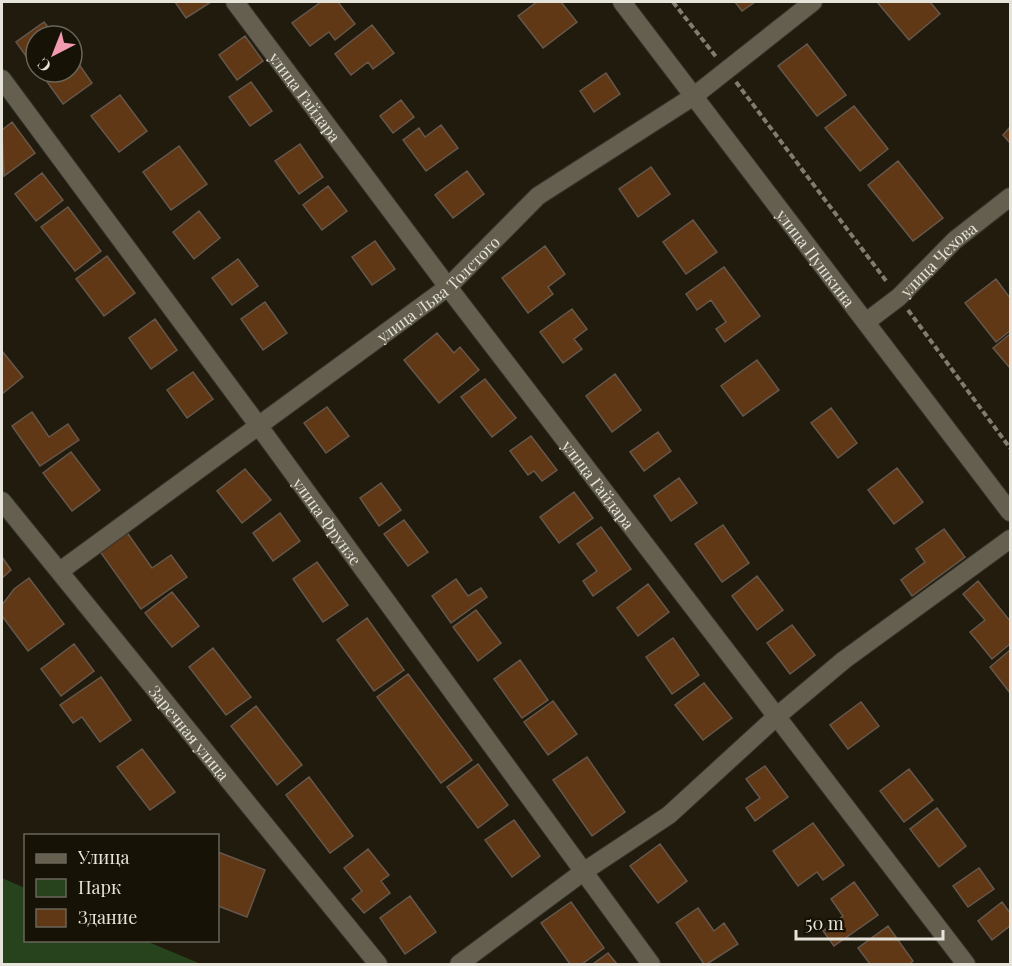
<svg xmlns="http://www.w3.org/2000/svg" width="1012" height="966" viewBox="0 0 1012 966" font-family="'Playfair Display',serif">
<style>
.green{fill:#26431d}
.building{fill:#603815;stroke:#66574c;stroke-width:1.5}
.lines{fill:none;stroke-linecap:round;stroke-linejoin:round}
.minor-casing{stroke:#35322c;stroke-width:20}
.path{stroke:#807c71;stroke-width:4;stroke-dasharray:6 3;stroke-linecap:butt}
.minor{stroke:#645f4f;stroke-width:18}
.labels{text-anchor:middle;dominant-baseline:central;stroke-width:4.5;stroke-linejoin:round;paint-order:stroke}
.street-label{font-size:16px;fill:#e6e3da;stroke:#161205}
</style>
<rect width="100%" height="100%" fill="#201b0d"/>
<path class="green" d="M2,878L25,888L26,940L146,941L201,964H2Z"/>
<path class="building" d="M175,2H211L186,18Z
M321,2H338L355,24L335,40L329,32L310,46L292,23Z
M537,2H561L577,22L543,48L518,16Z
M735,2H755L742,11Z
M877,2H930L940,14L909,40Z
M44,22L55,36H36V70L16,42Z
M372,25L394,53L373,69L368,62L351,75L335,54Z
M245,36L263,61L237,80L219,55Z
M807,44L846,95L817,116L778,66Z
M74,57L92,83L63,104L45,79L54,72H72Z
M606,73L620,94L594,112L580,91Z
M251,82L272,111L250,126L229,97Z
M120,95L147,131L119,152L91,116Z
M401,100L414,117L393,133L380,116Z
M854,106L888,149L860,171L825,128Z
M12,122L35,153L4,176L2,130Z
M441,125L458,148L426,171L403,140L419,128L425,137Z
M1010,127V143L1003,135Z
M300,144L323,177L299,194L275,161Z
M179,146L207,184L171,210L143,172Z
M898,161L943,218L913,241L868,185Z
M651,167L670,194L638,217L619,189Z
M467,171L484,194L453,218L435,195Z
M42,173L63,200L36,221L15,194Z
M328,186L347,211L322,230L303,205Z
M68,207L101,251L75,271L41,227Z
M199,211L220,238L194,259L173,232Z
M693,220L717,252L686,274L663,242Z
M375,241L395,269L372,285L352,257Z
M545,246L565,274L548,287L553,294L528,313L502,278Z
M107,256L135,293L104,316L76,279Z
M238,259L258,286L232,305L212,278Z
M724,267L760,316L725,342L716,329L726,322L711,300L697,310L686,294Z
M996,279L1010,298V331L996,342L965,303Z
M265,302L287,333L263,350L241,319Z
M572,309L587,329L574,339L582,349L563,363L540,332Z
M155,319L177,350L151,369L129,338Z
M437,333L454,353L460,347L479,370L439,403L404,360Z
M1010,334V368L993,348Z
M2,351L23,377L2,394Z
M757,360L779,390L743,416L721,386Z
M193,372L213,399L187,418L167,390Z
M615,374L641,410L612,432L586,396Z
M485,379L516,418L492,437L461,397Z
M327,407L349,436L326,453L304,423Z
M831,408L857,443L838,458L811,423Z
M32,412L49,437L68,424L79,440L40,466L12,426Z
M658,432L671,451L644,471L630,452Z
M531,436L557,470L542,481L534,471L528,475L510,451Z
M71,452L100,490L72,511L43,473Z
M897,468L923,502L894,524L868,490Z
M245,469L271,500L242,523L217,491Z
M679,478L697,503L671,521L654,496Z
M381,483L401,510L379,526L360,498Z
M574,492L593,518L559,543L540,517Z
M280,513L300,541L273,561L253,533Z
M404,520L428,552L408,566L384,534Z
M723,525L749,563L722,582L695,544Z
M601,527L631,569L593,596L583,581L597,571L577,544Z
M944,529L965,557L912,596L901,580L925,562L916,549Z
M126,531L152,568L171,555L187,577L141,609L99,550Z
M2,557L11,570L2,578Z
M317,562L348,605L323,622L293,579Z
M757,576L783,610L757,630L732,596Z
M29,578L64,624L28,651L2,616V605L14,589Z
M456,579L468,596L481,588L487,597L451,623L432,596Z
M978,581L1010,621V644L992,659L970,632L985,620L963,594Z
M648,584L669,612L638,636L617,608Z
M172,592L199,626L172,647L145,613Z
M476,610L501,643L478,661L453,627Z
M367,618L404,670L374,691L337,640Z
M792,625L815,655L790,674L767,643Z
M673,638L699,675L672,694L646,657Z
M74,644L94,671L61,696L41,669Z
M213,648L251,697L226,715L189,667Z
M1010,650V693L990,667Z
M520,660L548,700L522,718L494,679Z
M408,674L472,760L441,783L377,697Z
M101,677L131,720L100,742L82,717L73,723L60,705Z
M704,683L732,718L703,740L675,705Z
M553,701L577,734L548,755L524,722Z
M861,702L879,726L848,749L830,725Z
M256,706L302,765L277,785L231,726Z
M142,749L175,792L150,810L117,767Z
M587,757L625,812L592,836L553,780Z
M478,764L508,805L478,828L447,787Z
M765,766L788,797L755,821L746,808L760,798L746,779Z
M909,769L933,800L904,822L880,791Z
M309,777L353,836L330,853L286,795Z
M937,808L966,846L939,867L910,829Z
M514,820L540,856L512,877L485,840Z
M813,823L844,865L823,880L817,872L798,886L773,851Z
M660,844L687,881L658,903L630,866Z
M368,849L389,875L381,881L390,893L364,913L352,899L362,891L344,868Z
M218,852L265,870L247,917L218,906Z
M979,868L994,889L968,907L953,886Z
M854,882L878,915L834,946L823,931L843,916L831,899Z
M410,896L436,932L405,954L380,918Z
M571,902L604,948L582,964H570L541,923Z
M1002,902L1010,913V926L992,940L978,921Z
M698,908L714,931L724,923L738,944L707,964H704L676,923Z
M888,926L913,961L909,964H870L858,948Z
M608,953L617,964H593Z"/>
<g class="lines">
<defs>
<g id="minor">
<path id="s1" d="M235,2L448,287L966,964"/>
<path id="s2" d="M622,2L1010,512"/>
<path id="s3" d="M2,79L258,425L651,964"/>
<path id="s4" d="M866,322L899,297L955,240L1010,197"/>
<path id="s5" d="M2,501L378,964"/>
<path id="s6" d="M60,571L448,287L538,196L694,96L813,2"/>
<path d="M459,964L583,872L669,815L776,717L844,660L1010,539"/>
</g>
</defs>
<use href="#minor" class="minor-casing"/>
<path class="path" d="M673,2L717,58
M736,82L887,282
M908,310L1010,448"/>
<use href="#minor" class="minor"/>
</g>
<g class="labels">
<g class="street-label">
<text stroke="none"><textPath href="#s1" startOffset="118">улица Гайдара</textPath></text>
<text stroke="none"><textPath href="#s2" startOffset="321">улица Пушкина</textPath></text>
<text stroke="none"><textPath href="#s4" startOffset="96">улица Чехова</textPath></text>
<text stroke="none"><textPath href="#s6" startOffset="472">улица Льва Толстого</textPath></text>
<text stroke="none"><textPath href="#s1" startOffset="604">улица Гайдара</textPath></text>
<text stroke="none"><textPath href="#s3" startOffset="549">улица Фрунзе</textPath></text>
<text stroke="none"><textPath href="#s5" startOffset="298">Заречная улица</textPath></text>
</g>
</g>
<rect width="1012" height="966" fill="none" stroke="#e6e3da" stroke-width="6"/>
<rect x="24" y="834" width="195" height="108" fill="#161205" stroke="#69665a" stroke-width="1.5"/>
<rect x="36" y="854" width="30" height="9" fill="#645f4f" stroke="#69665a" stroke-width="1.5"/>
<text x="78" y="864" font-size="18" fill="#e6e3da">Улица</text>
<rect x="36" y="879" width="30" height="18" fill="#26431d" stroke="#69665a" stroke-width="1.5"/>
<text x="78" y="894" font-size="18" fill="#e6e3da">Парк</text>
<rect x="36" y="909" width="30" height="18" fill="#603815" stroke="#69665a" stroke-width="1.5"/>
<text x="78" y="924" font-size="18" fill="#e6e3da">Здание</text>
<g transform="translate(54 54) rotate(222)"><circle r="28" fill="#161205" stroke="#69665a" stroke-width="1.5"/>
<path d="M0-4.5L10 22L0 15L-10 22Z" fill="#f29ab0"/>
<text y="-9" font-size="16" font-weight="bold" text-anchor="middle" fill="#e6e3da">С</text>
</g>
<path d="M796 930v9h147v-9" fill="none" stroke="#e6e3da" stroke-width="3"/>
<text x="805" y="930" font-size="18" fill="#e6e3da" stroke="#161205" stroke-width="4.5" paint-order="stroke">50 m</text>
</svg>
